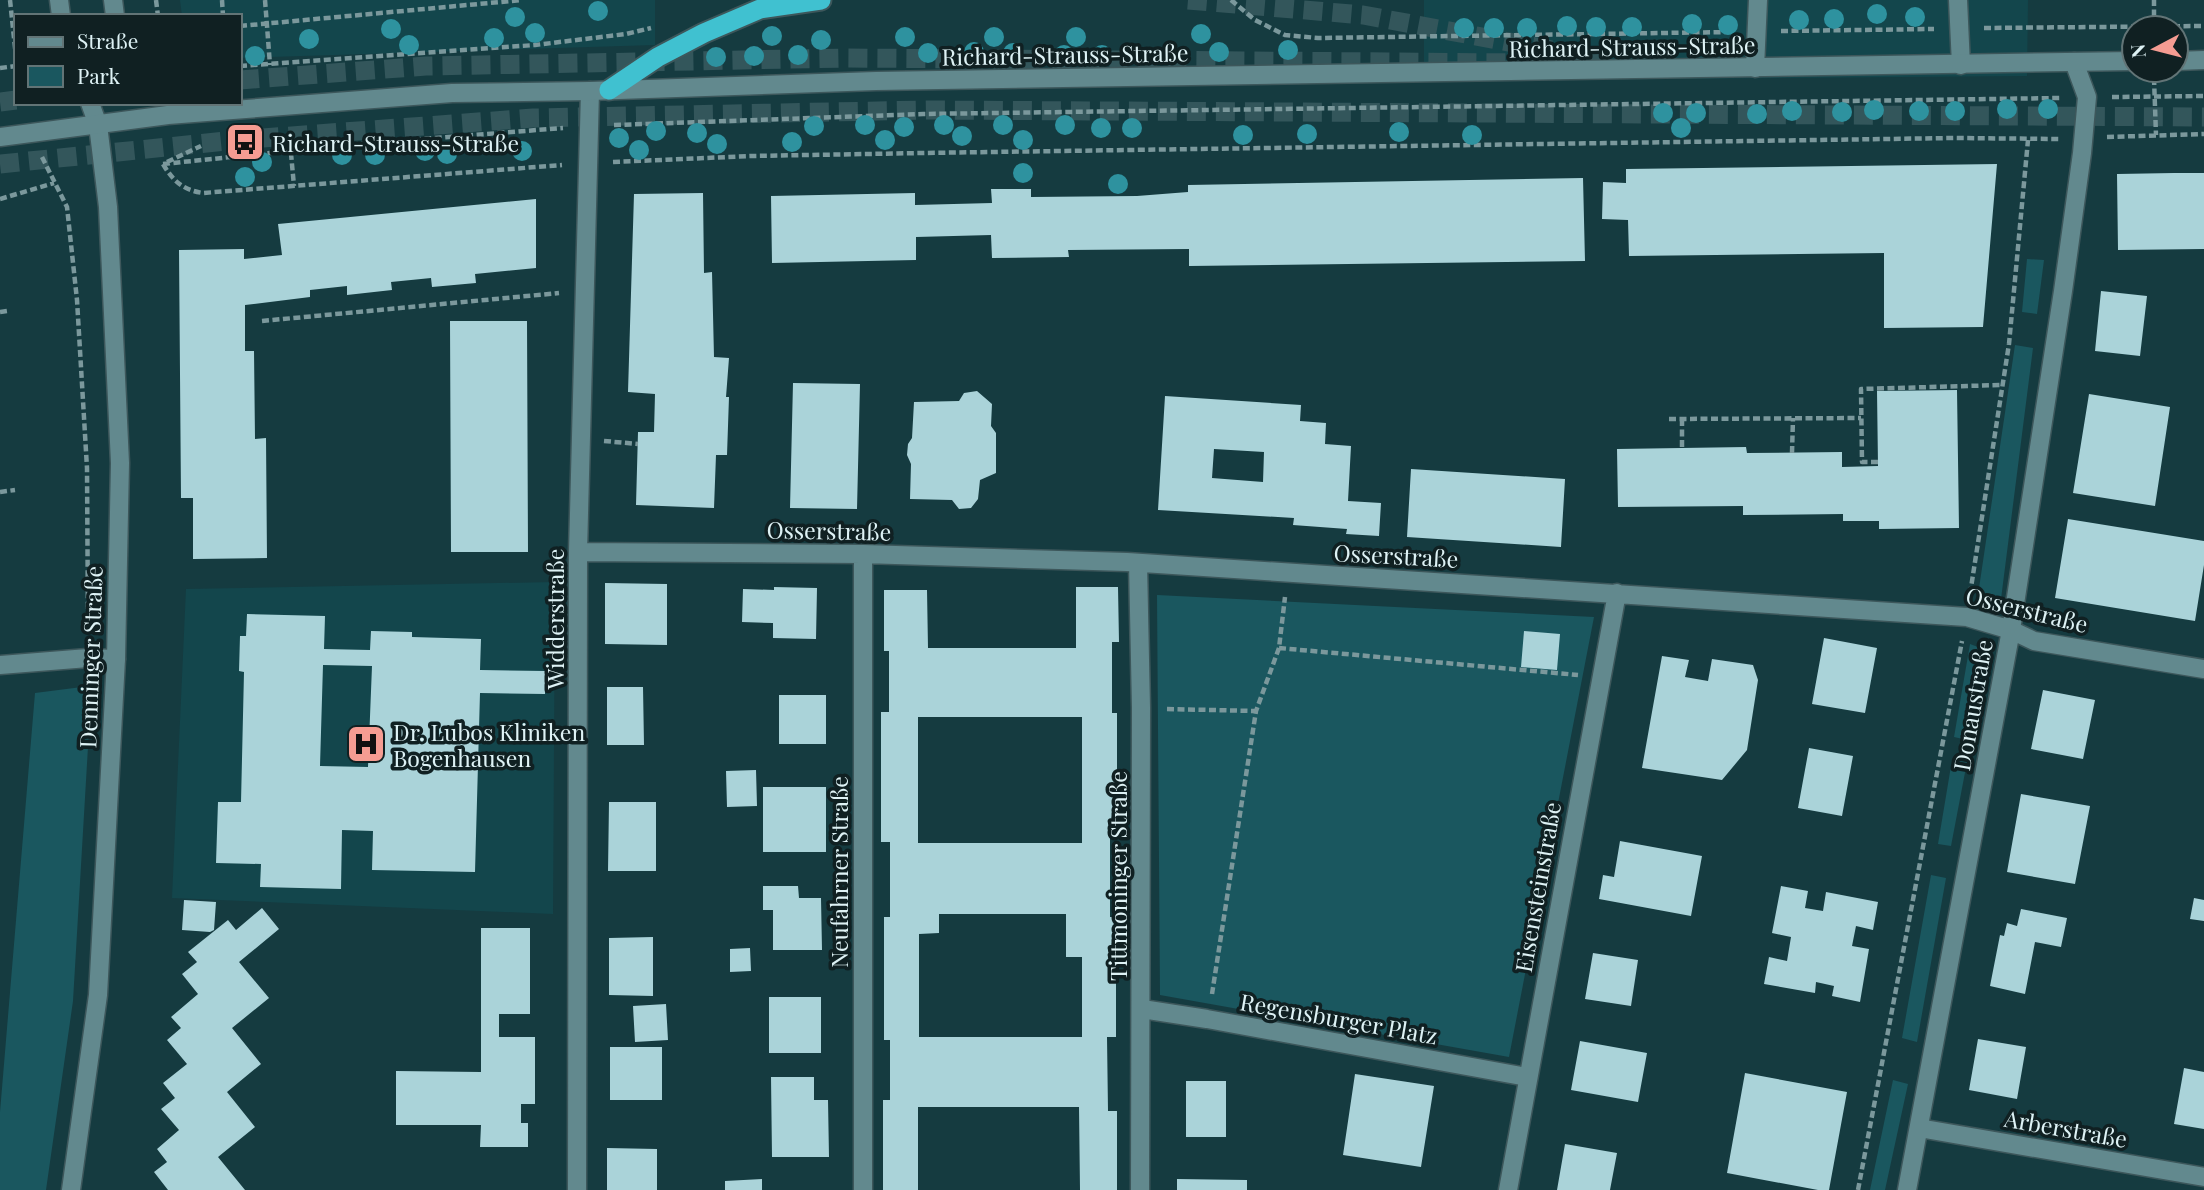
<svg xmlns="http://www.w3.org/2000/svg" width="2204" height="1190" viewBox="0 0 2204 1190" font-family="'Playfair Display',serif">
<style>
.built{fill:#13464c}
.green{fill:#1a575f}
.building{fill:#aad3d9;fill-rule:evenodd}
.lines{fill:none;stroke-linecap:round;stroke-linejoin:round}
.trunk-tunnel{stroke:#33565b;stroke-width:19;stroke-dasharray:19 10;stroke-linecap:butt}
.service-casing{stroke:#3d575b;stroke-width:21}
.minor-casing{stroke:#3d575b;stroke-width:21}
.tertiary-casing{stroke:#3d575b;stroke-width:21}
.secondary-casing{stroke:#3d575b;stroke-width:21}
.trunk-casing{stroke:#3d575b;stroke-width:23}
.path{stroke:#7b989c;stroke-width:4.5;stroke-dasharray:7 3.5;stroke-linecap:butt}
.service{stroke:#62898e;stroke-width:18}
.minor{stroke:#62898e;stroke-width:18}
.tertiary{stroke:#62898e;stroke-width:18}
.secondary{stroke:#62898e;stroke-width:18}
.trunk{stroke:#40c1d0;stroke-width:19}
.tree{fill:#2e929f}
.labels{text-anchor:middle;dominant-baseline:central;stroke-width:7;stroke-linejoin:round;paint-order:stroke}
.street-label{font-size:23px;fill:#def2f5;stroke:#102022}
.poi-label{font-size:23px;fill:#def2f5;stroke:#102022;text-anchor:start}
</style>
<rect width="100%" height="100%" fill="#153b40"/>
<path class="built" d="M180,0H655V45L240,58V16H182Z
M1424,0H2028L2027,76L1424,81Z
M555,582L553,914L172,898L186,589Z"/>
<path class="green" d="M2027,259L2044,260L2037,314L2022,312Z
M2015,345L2033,348L2001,599L1978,595Z
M1157,595L1594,617L1509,1057L1160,995Z
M1970,644L1986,650L1972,741L1954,737Z
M82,687L91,696L73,1001L46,1190H0V1112L35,693Z
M1952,760L1967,762L1951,846L1938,844Z
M1931,875L1946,878L1917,1042L1902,1038Z
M1893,1080L1908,1084L1885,1190H1870Z"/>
<path class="building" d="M1997,164L1983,327L1884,328V253L1629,256L1628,220L1602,219L1603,182L1626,183V169Z
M2174,173H2204V249L2118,250L2117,174Z
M1583,178L1585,261L1189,266V249L1068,250L1069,257L992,258L991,235L916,237V260L772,263L771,196L915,193V205L992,203L991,189H1031V197L1137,196L1188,192V185Z
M703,193L704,273L712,272L714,357L729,358L726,397H729L727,455H716L714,508L636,505L638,432H654L655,394L628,392L634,194Z
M536,199V268L475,274L476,283L432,287L431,278L391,282L392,290L347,295V286L310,290V297L245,305V351H254L255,439L266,438L267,558L193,559V498H181L179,250L244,249V259L282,255L278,224Z
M2101,291L2147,296L2140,356L2095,351Z
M450,321H527L528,552H451Z
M793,383L860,384L857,509L790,508Z
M1957,390L1959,528L1879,529V521H1843V514L1743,515V506L1618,507L1617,449L1746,447L1747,453L1842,452V467L1878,466L1877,391Z
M977,391L992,404L991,426L996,433V473L980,480L978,499L971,508L959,509L952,500L910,499L911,464L907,455L908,444L912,438L914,402L959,401L964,393Z
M2089,394L2170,407L2155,506L2073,493Z
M1165,396L1301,405L1300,421L1326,423L1325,444L1351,446L1348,501L1381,503L1379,536L1346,534L1347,529L1293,525L1294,518L1158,510ZM1214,449L1264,452L1263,482L1212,478Z
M1411,469L1565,479L1561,547L1407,537Z
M2068,519L2204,541V565L2195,621L2055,598Z
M605,583L667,584V645L605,644Z
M774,587L817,588L816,639L773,638V623L742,622L743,589L774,590Z
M1076,587H1118L1119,642H1112V713H1117V823H1110V917H1116V1037H1107L1108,1111H1117V1190H1080L1079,1107H918V1190H883V1100H890V1040H884V917H890V842H881V712H889V651H884V590H927L928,648H1076ZM918,717H1082V843H918ZM939,914H1066V957H1082V1037H919V934L939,933Z
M247,614L325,616L324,649L370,650L371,631L412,632V637L481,639L480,670L545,671V694L480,693L475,872L372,870L373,831L342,830L341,889L260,887L261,864L216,863L218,802H241L244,672L239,671L240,636H246ZM323,665L372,666L368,767L320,766Z
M1524,631L1560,634L1557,670L1521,667Z
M1824,638L1877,648L1865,713L1812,704Z
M1662,656L1689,660L1685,677L1708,681L1712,659L1753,665L1758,680L1747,750L1722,780L1642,768Z
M607,687H643L644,745H607Z
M2043,690L2095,700L2083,759L2031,749Z
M779,695H826V744H779Z
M1809,748L1853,756L1842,816L1798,808Z
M756,770L757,806L727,807L726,771Z
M763,787H826V852H763Z
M2021,794L2090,806L2075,884L2007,872Z
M609,802H656V871H608Z
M1620,841L1702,856L1691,916L1599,899L1603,875L1614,877Z
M763,886H798L799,898H821L822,950H773V910H763Z
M1781,886L1808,891L1805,908L1823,911L1826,892L1878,902L1873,930L1856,926L1852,946L1869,949L1860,1002L1832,996L1834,986L1816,982L1815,993L1764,984L1769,957L1787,961L1791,937L1772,933Z
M2194,898L2204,900V921L2190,919Z
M184,900L216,902L214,930L210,932L182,930Z
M262,908L279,929L239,962L269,998L232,1028L261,1064L227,1092L255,1127L218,1157L245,1190H168L154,1172L167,1162L157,1149L179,1130L161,1109L175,1098L163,1083L187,1064L167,1040L181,1028L171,1017L198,994L182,974L197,962L188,952L228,920L236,930Z
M2021,909L2067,918L2061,947L2035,942L2025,994L1990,986L2000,935L2004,936L2007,923L2017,926Z
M481,928H530V1014H499V1037H535V1104H521V1123H528V1147H480L481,1125H396V1071L481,1072Z
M653,937V996L609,995V938Z
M750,948L751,971L730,972V949Z
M1593,953L1638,960L1631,1006L1585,999Z
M769,997H821V1053H769Z
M666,1004L668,1040L635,1042L633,1006Z
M1978,1039L2026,1047L2017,1099L1969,1090Z
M1580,1041L1647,1053L1638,1102L1571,1090Z
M610,1047H662V1100H610Z
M2184,1068L2204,1072V1129L2174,1124Z
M1745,1073L1847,1092L1829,1190H1818L1727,1173Z
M1355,1074L1434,1086L1421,1167L1343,1155Z
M771,1077H814V1100H828L829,1157H772Z
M1186,1081H1226V1137H1186Z
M1565,1144L1617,1153L1610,1190H1557Z
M607,1148L657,1149V1190H607Z
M762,1179V1190H725V1181Z
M1177,1179L1247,1180V1190H1177Z"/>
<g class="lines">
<path class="trunk-tunnel" d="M1188,0L1363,15L1622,63
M240,80L426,66L847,58L1523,63
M0,102L16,100
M0,164L236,140L533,118L926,110L2204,117"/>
<defs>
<path id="service" d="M1958,0L1961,65
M1755,68L1758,0"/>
<path id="minor" d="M578,552L863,554L1127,562L1967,617L2011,630L2034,641L2204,669
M1138,563L1141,708L1140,1190
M0,665L88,658L116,659
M1142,1009L1207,1019L1527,1077
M1919,1128L2204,1177
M577,1190L578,552L590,91
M863,1190V554
M1508,1190L1617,593
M1907,1190L2011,630L2063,291L2082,153L2087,97L2074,62"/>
<path id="tertiary" d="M59,0L61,16
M113,0L115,16
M71,1190L98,995L116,659L120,463L108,207L98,125L90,103"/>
<path id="secondary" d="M2176,61L2204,60
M0,137L168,115L452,93L590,91L876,81L2134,61"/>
<path id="trunk" d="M609,90L658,57L704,33L760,9L821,0"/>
</defs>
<use href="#service" class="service-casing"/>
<use href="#minor" class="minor-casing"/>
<use href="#tertiary" class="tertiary-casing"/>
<use href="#secondary" class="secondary-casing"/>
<use href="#trunk" class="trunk-casing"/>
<path class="path" d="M10,0L16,57
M156,0L158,16
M222,0L223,16
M265,0L270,65
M1231,0L1255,20L1285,35L1318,38L1731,32
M240,26L522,0
M2154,27V0
M1984,28L2204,26
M1781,31L1934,29
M240,66L535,45L626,34L651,28
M0,68L16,66
M2154,78L2156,135
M2112,97L2204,96
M614,125L923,114L2061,98
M289,132L294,186
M2107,137L2204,134
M42,157L67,207L77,300L87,468L88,628
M167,162L201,146
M613,162L752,156L922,153L1954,138L2060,139
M163,164C173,181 183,190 203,193L562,165
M163,164L358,144L563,128
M0,199L54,183
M0,312L7,311
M262,321L559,293
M1669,419L1861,418
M1682,419V448
M604,441L638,444
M1792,453L1793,418
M1878,462H1862L1861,389L2002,385
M0,492L15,490
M1970,594L2009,344L2028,140
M1279,648L1578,675
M1167,709L1256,711
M1212,994L1256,711L1279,648L1285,597
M1858,1190L1962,641"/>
<use href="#service" class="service"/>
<use href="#minor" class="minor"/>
<use href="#tertiary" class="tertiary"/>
<use href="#secondary" class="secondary"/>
<use href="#trunk" class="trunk"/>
</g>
<g class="tree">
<circle cx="598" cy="11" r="10"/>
<circle cx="1877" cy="14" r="10"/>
<circle cx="515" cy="17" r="10"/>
<circle cx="1915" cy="17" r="10"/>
<circle cx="1834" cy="19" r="10"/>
<circle cx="1799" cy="20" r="10"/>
<circle cx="1692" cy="24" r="10"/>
<circle cx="1728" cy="25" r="10"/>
<circle cx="1567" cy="26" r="10"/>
<circle cx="1596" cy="27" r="10"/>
<circle cx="1632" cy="27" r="10"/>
<circle cx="1464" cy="28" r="10"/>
<circle cx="1494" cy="28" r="10"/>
<circle cx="1527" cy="28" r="10"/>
<circle cx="391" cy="29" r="10"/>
<circle cx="535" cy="33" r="10"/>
<circle cx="1201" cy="34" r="10"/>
<circle cx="772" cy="36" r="10"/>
<circle cx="905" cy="37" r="10"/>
<circle cx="994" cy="37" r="10"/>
<circle cx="1076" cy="37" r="10"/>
<circle cx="494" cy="38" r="10"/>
<circle cx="309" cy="39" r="10"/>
<circle cx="821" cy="40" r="10"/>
<circle cx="409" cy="45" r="10"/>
<circle cx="1288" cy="50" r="10"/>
<circle cx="974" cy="52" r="10"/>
<circle cx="1219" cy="52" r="10"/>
<circle cx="928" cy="53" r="10"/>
<circle cx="1013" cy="53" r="10"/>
<circle cx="798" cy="55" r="10"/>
<circle cx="1064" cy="55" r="10"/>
<circle cx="1102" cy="55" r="10"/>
<circle cx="255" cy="56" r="10"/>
<circle cx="754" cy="56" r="10"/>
<circle cx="716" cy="57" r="10"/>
<circle cx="2007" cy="109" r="10"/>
<circle cx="2048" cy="109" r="10"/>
<circle cx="1874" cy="110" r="10"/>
<circle cx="1792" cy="111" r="10"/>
<circle cx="1919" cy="111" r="10"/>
<circle cx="1955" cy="111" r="10"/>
<circle cx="1842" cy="112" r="10"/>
<circle cx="1663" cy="113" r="10"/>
<circle cx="1696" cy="113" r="10"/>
<circle cx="1757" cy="114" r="10"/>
<circle cx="865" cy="125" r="10"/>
<circle cx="944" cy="125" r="10"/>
<circle cx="1003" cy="125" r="10"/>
<circle cx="1065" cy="125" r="10"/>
<circle cx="814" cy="126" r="10"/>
<circle cx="904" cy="127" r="10"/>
<circle cx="1101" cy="128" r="10"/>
<circle cx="1132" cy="128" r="10"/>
<circle cx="1681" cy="128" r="10"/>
<circle cx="656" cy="131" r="10"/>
<circle cx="1399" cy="132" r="10"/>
<circle cx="697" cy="133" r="10"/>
<circle cx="1307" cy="134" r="10"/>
<circle cx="1243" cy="135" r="10"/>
<circle cx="1472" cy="135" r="10"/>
<circle cx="962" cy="136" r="10"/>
<circle cx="619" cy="138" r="10"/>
<circle cx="885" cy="140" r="10"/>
<circle cx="1023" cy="140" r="10"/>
<circle cx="792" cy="142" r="10"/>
<circle cx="717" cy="144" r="10"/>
<circle cx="639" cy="150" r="10"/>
<circle cx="425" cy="151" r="10"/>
<circle cx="522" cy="151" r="10"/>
<circle cx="447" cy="154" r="10"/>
<circle cx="342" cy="155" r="10"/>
<circle cx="375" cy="155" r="10"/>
<circle cx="262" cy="162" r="10"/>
<circle cx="1023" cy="173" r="10"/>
<circle cx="245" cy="177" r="10"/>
<circle cx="1118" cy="184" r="10"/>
</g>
<defs>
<symbol id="bus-square" viewBox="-11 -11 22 22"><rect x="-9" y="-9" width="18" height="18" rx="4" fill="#f59c92" stroke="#102022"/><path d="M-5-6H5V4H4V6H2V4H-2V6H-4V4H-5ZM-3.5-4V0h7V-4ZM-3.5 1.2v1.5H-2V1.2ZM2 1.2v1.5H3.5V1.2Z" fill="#111"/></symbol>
<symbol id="hospital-square" viewBox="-11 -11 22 22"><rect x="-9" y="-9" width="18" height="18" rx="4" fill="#f59c92" stroke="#102022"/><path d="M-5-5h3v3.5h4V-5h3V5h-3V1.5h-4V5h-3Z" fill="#111"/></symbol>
</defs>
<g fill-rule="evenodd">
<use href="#bus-square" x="223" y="120" width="44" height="44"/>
<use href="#hospital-square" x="344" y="722" width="44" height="44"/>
</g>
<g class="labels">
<g class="street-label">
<text transform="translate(1632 46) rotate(-1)">Richard-Strauss-Straße</text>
<text transform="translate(1065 54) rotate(-1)">Richard-Strauss-Straße</text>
<text transform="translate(829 530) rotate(1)">Osserstraße</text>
<text transform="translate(1396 555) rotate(3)">Osserstraße</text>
<text transform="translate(2027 609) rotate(14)">Osserstraße</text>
<text transform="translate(554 619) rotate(-90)">Widderstraße</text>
<text transform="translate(90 657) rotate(-88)">Denninger Straße</text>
<text transform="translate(1972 705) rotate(-80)">Donaustraße</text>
<text transform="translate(838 872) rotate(-90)">Neufahrner Straße</text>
<text transform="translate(1117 876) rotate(-90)">Tittmoninger Straße</text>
<text transform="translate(1537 887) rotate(-80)">Eisensteinstraße</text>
<text transform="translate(1339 1018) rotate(10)">Regensburger Platz</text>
<text transform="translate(2066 1128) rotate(10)">Arberstraße</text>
</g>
<g class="poi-label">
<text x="272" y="142">Richard-Strauss-Straße</text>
<text x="393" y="731">Dr. Lubos Kliniken<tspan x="393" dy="26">Bogenhausen</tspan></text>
</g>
</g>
<rect x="14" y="14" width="228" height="91" fill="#102022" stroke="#627476" stroke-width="2"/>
<rect x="28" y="37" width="35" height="10" fill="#62898e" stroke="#627476" stroke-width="2"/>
<text x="77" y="49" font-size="21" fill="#def2f5">Straße</text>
<rect x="28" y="66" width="35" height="21" fill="#1a575f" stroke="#627476" stroke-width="2"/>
<text x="77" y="84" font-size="21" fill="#def2f5">Park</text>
<g transform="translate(2155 49) rotate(263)"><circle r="33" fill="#102022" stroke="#627476" stroke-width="2"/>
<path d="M0-5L12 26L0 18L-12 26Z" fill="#f59c92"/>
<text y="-10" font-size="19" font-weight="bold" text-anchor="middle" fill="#def2f5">N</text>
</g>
</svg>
